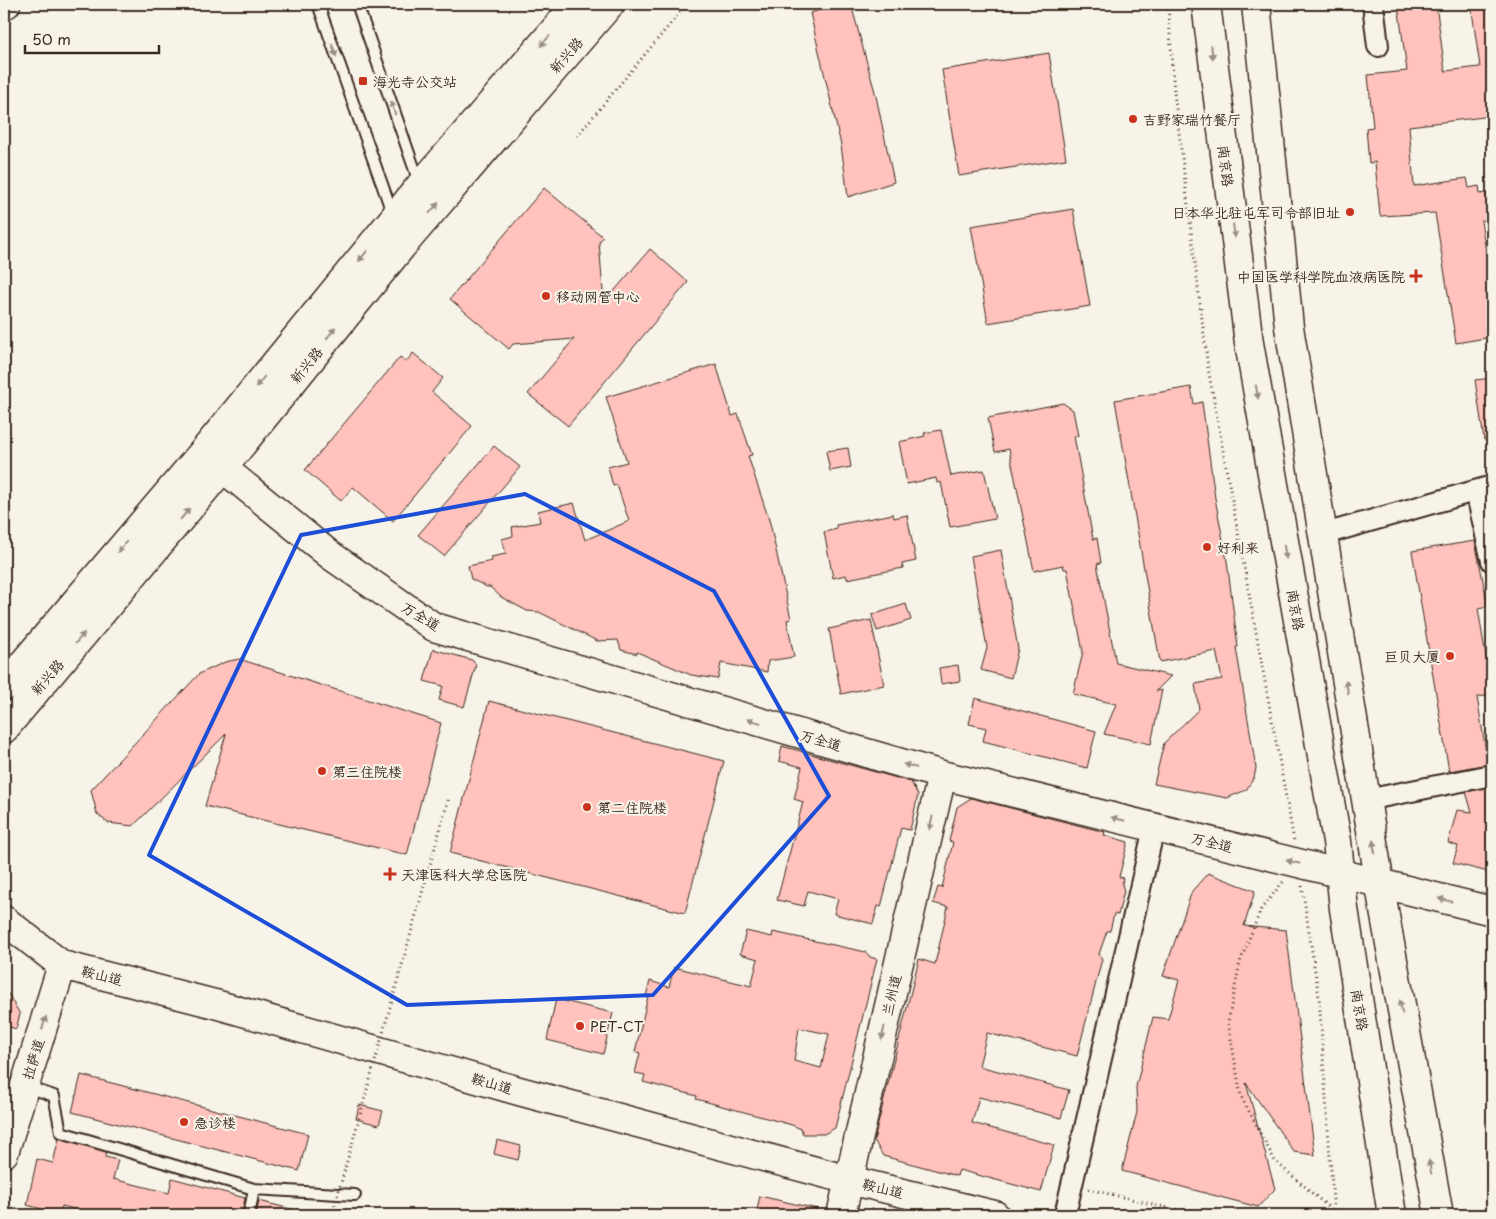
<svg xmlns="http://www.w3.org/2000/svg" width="1496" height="1219" viewBox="0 0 1496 1219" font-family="'Playpen Sans','LXGW WenKai TC',sans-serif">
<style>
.building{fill:#ffc2bc;stroke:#3b2a1e;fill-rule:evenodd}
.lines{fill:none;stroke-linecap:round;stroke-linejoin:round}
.lane-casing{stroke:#3b2a1e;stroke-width:14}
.street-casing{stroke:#3b2a1e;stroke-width:24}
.secondary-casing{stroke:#3b2a1e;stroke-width:31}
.primary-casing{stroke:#3b2a1e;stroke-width:31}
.highway-casing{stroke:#3b2a1e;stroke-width:31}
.path{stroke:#3b2a1e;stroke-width:3;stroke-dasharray:1 4;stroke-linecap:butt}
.lane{stroke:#f7f3e8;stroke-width:10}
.street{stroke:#f7f3e8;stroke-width:20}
.secondary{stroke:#f7f3e8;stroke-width:28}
.primary{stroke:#f7f3e8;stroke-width:28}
.highway{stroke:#f7f3e8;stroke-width:28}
.path-bridge{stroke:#3b2a1e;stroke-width:3;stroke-dasharray:1 4;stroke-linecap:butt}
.oneway{fill:#998e83}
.marked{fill:none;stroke:#1d4ed8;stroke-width:4;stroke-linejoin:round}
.poi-dot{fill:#c8321e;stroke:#f7f3e8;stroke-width:2}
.labels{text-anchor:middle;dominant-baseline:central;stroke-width:4;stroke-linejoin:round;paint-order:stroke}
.street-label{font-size:14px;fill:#3b2a1e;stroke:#f7f3e8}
.poi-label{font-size:14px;fill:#3b2a1e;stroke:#f7f3e8;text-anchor:start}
</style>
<rect width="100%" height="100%" fill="#f7f3e8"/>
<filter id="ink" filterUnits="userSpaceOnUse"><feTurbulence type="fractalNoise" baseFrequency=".02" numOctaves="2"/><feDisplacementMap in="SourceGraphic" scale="10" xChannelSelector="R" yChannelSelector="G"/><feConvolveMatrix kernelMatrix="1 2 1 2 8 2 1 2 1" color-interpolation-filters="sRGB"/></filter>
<g filter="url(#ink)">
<path class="building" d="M840,4H851L876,96L894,182L848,197L841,145L810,13Z
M1398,4H1436L1445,71L1480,67L1471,4H1492V116L1409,126L1414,186L1467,178L1469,188L1479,186L1480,194L1486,193L1491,219L1481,221L1492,287V337L1456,343L1435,213L1380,216L1375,162L1369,163L1366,128L1373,127L1368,75L1407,71Z
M1049,53L1066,159L959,176L942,70Z
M544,188L603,237L599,242L604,303L650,249L688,282L568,426L528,394L574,339L513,344L509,349L450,299Z
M1073,209L1090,306L988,323L971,226Z
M413,353L443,378L432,392L472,426L393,521L353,487L341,501L305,470L400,357L406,362Z
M716,364L732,416L738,414L752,455L748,456L770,523L791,619L787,620L794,657L768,661L767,672L721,663L718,679L691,675L637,652V654L621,650L618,640L597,641L539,612L527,611L501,597L490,587H487L471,579L468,566L492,561L491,557L506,554L502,539L513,536L512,527L540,522L538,511L574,503L585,540L629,521L617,485L613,486L608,467L627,462L606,397Z
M1492,378V439L1484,440L1475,380Z
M1191,387L1194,404L1202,402L1215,498L1227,561L1238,647H1236L1256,768L1254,778L1246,790L1227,798L1154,784L1164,743L1199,709L1195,684L1222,679L1216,651L1160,662L1115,400Z
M1063,403L1073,410L1078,436H1074L1093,539L1097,538L1101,563L1097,564L1116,663L1171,676L1156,691L1162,690L1151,744L1104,734L1116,704L1073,694L1083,652L1067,569H1064L1063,565L1034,571L1009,449L995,452L988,418Z
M941,430L951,476L984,470L995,519L950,527L941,482L937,483L936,478L907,484L899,442L925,436L924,433Z
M494,446L520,467L444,556L418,535Z
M848,448L851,467L830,471L826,451Z
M893,514L894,518L907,515L916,561L902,564L903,568L847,579L846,575L833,578L824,532L837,529L836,525Z
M1475,541L1488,606L1478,608L1492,695L1477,697L1488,764L1449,771L1412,551Z
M1001,550L1018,649L1011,678L981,670L987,648L971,556Z
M906,604L911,620L877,631L872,615Z
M871,620L884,685L841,694L829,629Z
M433,649L472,660L476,665L464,707L439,700L443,686L424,681Z
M239,659L441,723L407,855L205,806L226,734L133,826L108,823L97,814L91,790L199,674L225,662Z
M958,665L960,681L941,684L939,668Z
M975,698L1096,731L1087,768L983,741L986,728L969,724Z
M489,701L724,761L685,913L450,853Z
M782,746L911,782L918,795L910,830L901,828L881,907L878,906L873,924L834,914L838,899L808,891L804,906L777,900L803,802L794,799L802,767L779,761Z
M1492,787V873L1453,863L1458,846L1448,843L1457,810L1472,812L1466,792Z
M971,798L1105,832L1104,835L1128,842L1119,877L1123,878L1122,884L1124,891L1118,915L1114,914L1110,931H1107L1099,954L1102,959L1077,1056L987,1033L979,1066L1069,1090L1061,1118L979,1097L972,1123L1054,1145L1041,1192L959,1170L957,1176L883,1156L874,1140L919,959L935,964L948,907L933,903L938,887L942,888L953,842L949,841L957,807Z
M1208,873L1255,891L1244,926L1286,930L1315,1155L1294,1152L1246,1083L1275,1189L1258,1207L1122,1171L1137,1112L1136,1087L1153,1017L1168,1019L1179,980L1163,976L1192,891Z
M746,931L772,937L773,932L866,952L870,957L877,959L835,1128L824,1134H803L801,1129L792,1125L696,1099L697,1096L643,1082L645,1075L635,1073L640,1053L635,1052L648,996H646L650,981L669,987L674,967L751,986L758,959L740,954ZM799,1028L829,1034L821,1068L794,1061Z
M4,987L20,1014L16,1029L4,1025Z
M556,999L613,1013L603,1054L547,1040Z
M81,1075L308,1134L299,1171L72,1112Z
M359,1105L383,1111L379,1125L356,1119Z
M59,1138L106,1152L105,1157L118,1160L113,1179L169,1193L172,1178L245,1198L242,1213L228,1209L227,1215H97L62,1206L60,1214L27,1205L37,1159L53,1163Z
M497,1140L521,1146L518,1160L494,1154Z
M760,1196L817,1209L816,1215H756Z
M259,1201L295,1210L294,1215H256Z"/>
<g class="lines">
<defs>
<path id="lane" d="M318,4L393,215
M357,4L419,182
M25,1086L54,1096L61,1132L254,1189L355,1195
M249,1215L254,1189"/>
<path id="street" d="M1373,4L1378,46
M1476,491L1492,561
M1321,535L1492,486
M1366,800L1492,775
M1065,1215L1154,828"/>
<path id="secondary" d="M203,452L330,555L434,627L942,775L1492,911
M4,686L203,452L420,186L577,4
M4,729L222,469L402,246L610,4
M4,920L62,965L215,1004L519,1091L849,1180L995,1215
M4,1153L62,965
M841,1215L942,775"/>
<path id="primary" d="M1206,4L1249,343L1337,841L1344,909L1392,1215
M1256,4L1289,327L1385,916L1439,1215"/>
<path id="highway" d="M4,5L6,4"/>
</defs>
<use href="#lane" class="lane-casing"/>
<use href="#street" class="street-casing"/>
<use href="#secondary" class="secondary-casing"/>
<use href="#primary" class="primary-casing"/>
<use href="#highway" class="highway-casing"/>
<path class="path" d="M1168,4L1174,92L1208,368L1294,841
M577,136L687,4
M1283,882L1261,909L1240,962L1228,1022L1241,1096L1275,1161L1333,1211
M1302,886L1319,997L1334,1215
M1088,1189L1199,1215"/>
<use href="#lane" class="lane"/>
<use href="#street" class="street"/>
<use href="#secondary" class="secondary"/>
<use href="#primary" class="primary"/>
<use href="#highway" class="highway"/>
<path class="path-bridge" d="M332,1215L449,797"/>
</g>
<defs><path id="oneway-solid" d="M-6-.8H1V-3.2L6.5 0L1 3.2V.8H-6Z" transform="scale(1.25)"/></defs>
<g class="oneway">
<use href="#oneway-solid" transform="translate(545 41) rotate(131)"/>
<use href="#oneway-solid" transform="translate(334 50) rotate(70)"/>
<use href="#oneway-solid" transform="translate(1212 52) rotate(83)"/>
<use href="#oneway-solid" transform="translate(393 108) rotate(-109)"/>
<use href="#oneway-solid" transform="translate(434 208) rotate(-49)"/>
<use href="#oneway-solid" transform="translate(1234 231) rotate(83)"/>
<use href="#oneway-solid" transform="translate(363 256) rotate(129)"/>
<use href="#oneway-solid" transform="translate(331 333) rotate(-51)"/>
<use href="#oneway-solid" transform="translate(260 382) rotate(129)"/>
<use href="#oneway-solid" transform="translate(1257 392) rotate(80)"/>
<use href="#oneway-solid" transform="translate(185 514) rotate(-50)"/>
<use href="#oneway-solid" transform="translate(122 547) rotate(130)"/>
<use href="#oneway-solid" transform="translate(1285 552) rotate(80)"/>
<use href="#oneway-solid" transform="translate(80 638) rotate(-50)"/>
<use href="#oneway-solid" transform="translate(1347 687) rotate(-100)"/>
<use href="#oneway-solid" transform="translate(754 721) rotate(-164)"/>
<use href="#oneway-solid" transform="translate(910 766) rotate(-164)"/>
<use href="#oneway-solid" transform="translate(1118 819) rotate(-166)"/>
<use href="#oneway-solid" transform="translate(931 823) rotate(103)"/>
<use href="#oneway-solid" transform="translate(1374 847) rotate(-99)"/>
<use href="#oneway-solid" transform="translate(1293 862) rotate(-166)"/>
<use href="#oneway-solid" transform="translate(1445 900) rotate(-166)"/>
<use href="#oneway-solid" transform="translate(1401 1007) rotate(-100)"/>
<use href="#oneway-solid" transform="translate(44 1023) rotate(-73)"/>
<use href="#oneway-solid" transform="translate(883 1033) rotate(103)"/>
<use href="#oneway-solid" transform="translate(1430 1167) rotate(-100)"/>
</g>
</g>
<path class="marked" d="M525,494L714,591L829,796L653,995L407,1005L149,855L301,535Z"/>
<g class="poi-dot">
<rect x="358" y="76" width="10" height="10" rx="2.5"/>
<circle cx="1133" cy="119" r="5"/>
<circle cx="1350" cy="212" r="5"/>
<path d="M1413.5 268.5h5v5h5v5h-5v5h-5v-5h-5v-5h5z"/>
<circle cx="546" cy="296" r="5"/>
<circle cx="1207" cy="547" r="5"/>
<circle cx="1450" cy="656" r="5"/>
<circle cx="322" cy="771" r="5"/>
<circle cx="587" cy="807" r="5"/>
<path d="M387.5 866.5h5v5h5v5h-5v5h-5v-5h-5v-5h5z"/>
<circle cx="580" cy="1026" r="5"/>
<circle cx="184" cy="1122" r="5"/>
</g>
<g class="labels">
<g class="street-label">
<text transform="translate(566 55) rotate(-49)">新兴路</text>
<text transform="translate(1226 166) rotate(83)">南京路</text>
<text transform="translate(306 365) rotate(-51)">新兴路</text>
<text transform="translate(1296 610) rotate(80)">南京路</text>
<text transform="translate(421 616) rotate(31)">万全道</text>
<text transform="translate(47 677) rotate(-50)">新兴路</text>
<text transform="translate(821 740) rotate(16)">万全道</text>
<text transform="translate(1212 842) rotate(14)">万全道</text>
<text transform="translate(102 975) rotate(14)">鞍山道</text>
<text transform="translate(891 995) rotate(-77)">兰州道</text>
<text transform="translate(1360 1010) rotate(81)">南京路</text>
<text transform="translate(33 1059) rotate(-73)">拉萨道</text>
<text transform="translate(492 1083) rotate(16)">鞍山道</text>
<text transform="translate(883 1188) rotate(14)">鞍山道</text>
</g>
<g class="poi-label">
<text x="373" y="81">海光寺公交站</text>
<text x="1143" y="119">吉野家瑞竹餐厅</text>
<text x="1340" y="212" text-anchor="end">日本华北驻屯军司令部旧址</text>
<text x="1405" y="276" text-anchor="end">中国医学科学院血液病医院</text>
<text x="556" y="296">移动网管中心</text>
<text x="1217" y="547">好利来</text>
<text x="1440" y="656" text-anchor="end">巨贝大厦</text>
<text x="332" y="771">第三住院楼</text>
<text x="597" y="807">第二住院楼</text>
<text x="401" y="874">天津医科大学总医院</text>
<text x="590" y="1026">PET-CT</text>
<text x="194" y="1122">急诊楼</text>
</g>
</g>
<rect width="1496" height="1219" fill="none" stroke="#f7f3e8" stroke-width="20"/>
<rect x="10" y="10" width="1476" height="1199" fill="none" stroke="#3b2a1e" stroke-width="2" filter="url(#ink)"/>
<path d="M25 45v8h134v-8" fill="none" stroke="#3b2a1e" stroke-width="2.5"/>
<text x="32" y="45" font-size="15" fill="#3b2a1e" stroke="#f7f3e8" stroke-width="4" paint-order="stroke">50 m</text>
</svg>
